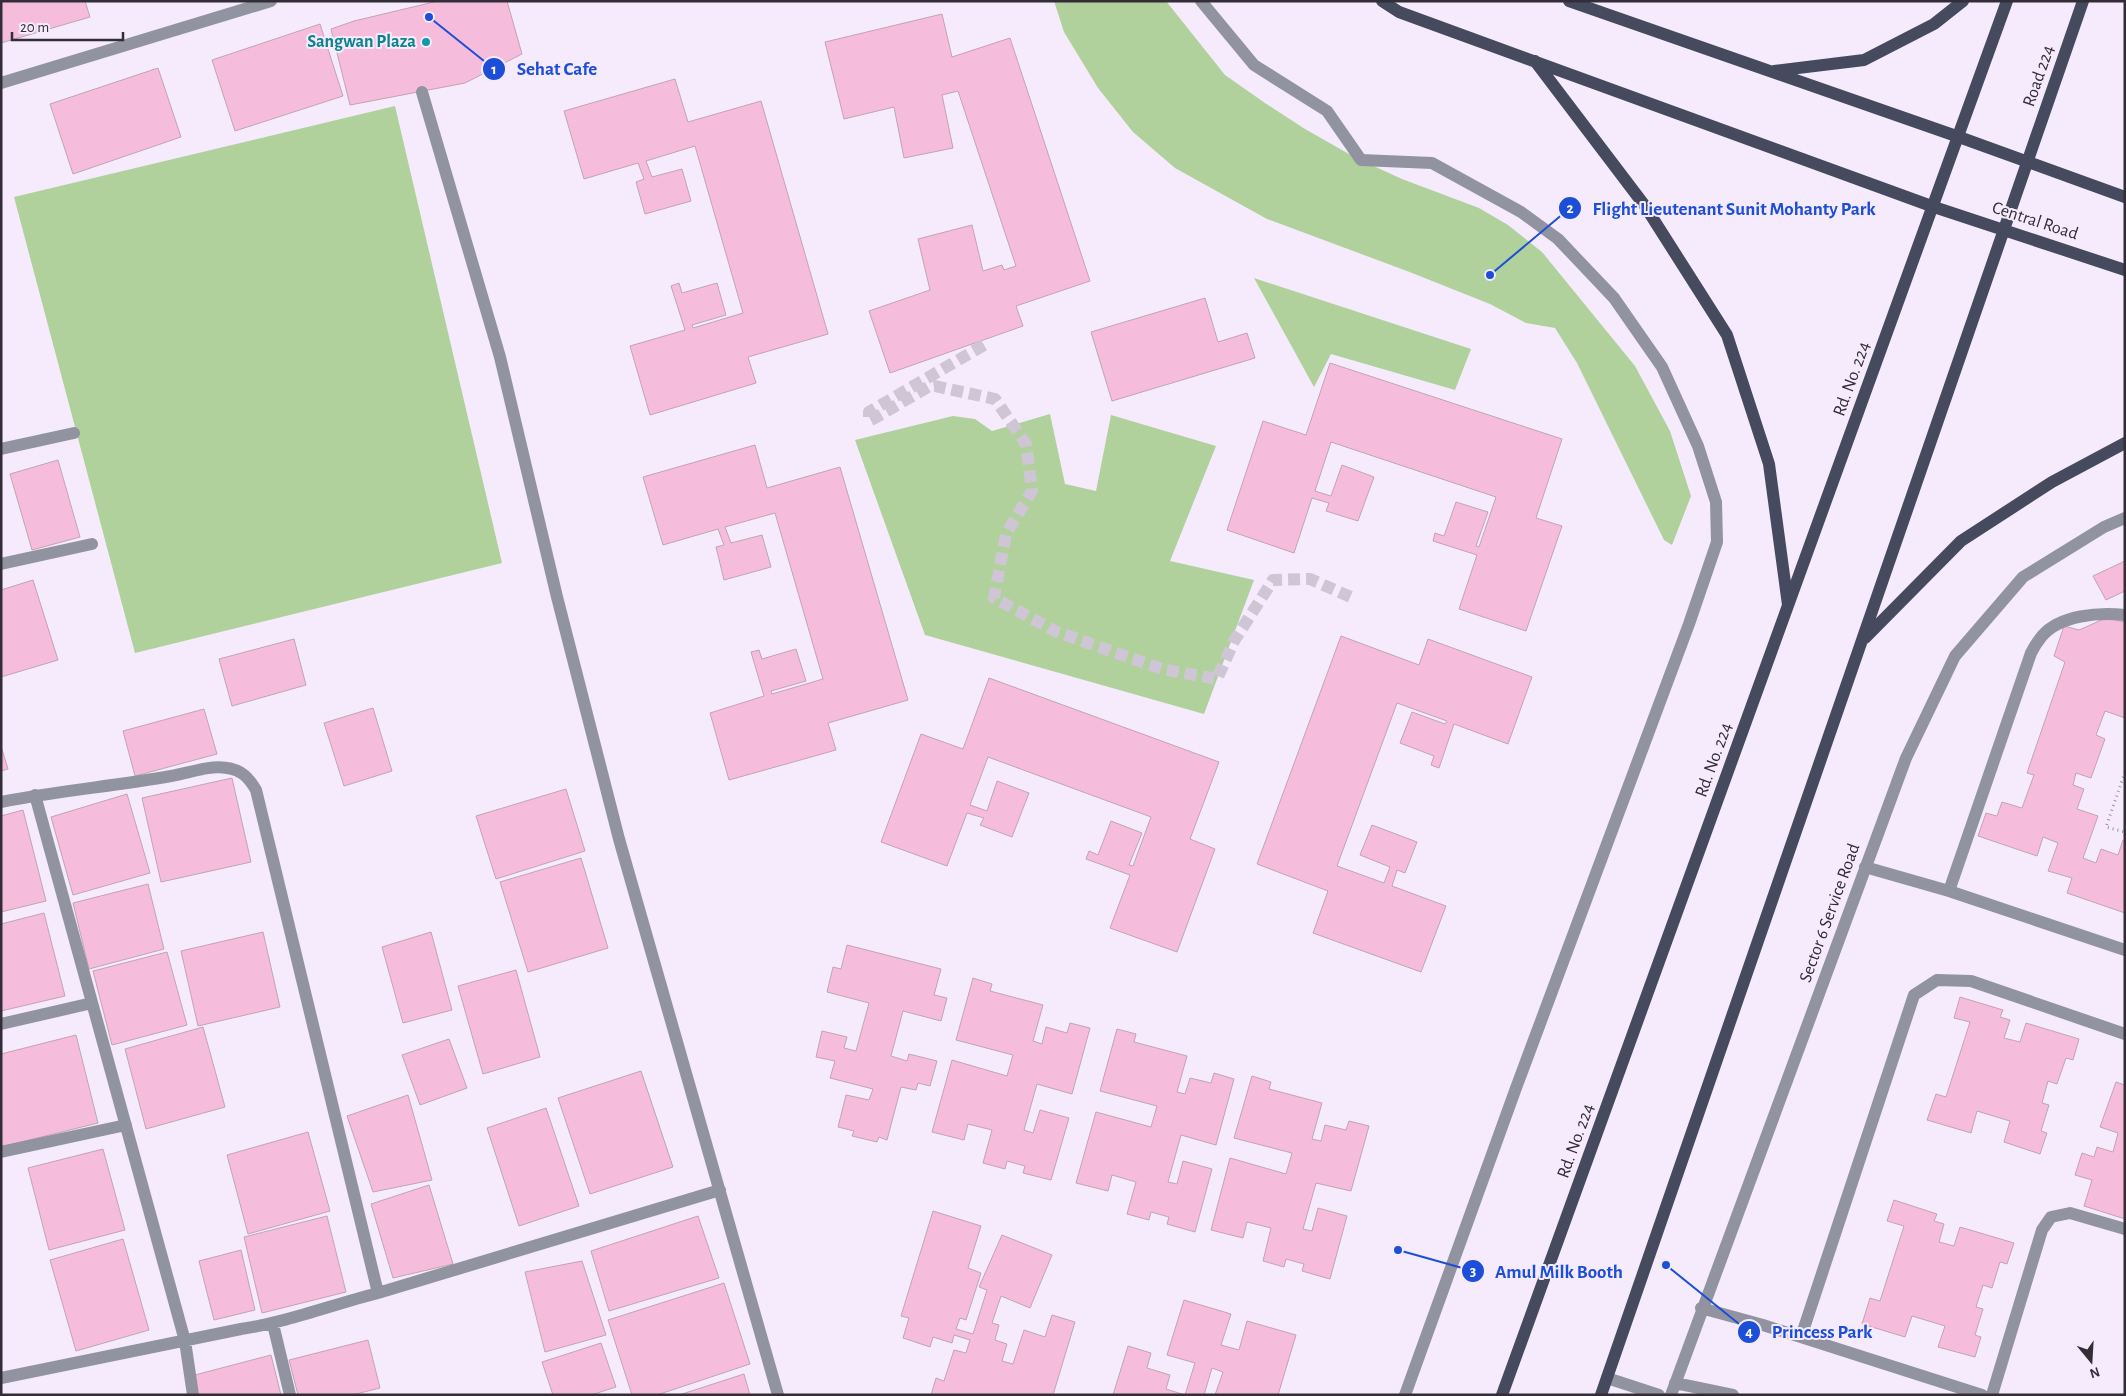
<svg xmlns="http://www.w3.org/2000/svg" width="2126" height="1396" viewBox="0 0 2126 1396" font-family="'Alegreya Sans',sans-serif">
<style>
.green{fill:#b0d19b}
.building{fill:#f6bcdb;stroke:#c1a4b3}
.lines{fill:none;stroke-linecap:round;stroke-linejoin:round}
.minor-tunnel{stroke:#cec5d5;stroke-width:12;stroke-dasharray:12 6;stroke-linecap:butt}
.path{stroke:#9b93a1;stroke-width:3;stroke-dasharray:1 4;stroke-linecap:butt}
.minor{stroke:#9194a0;stroke-width:12}
.major{stroke:#464a5e;stroke-width:12}
.culture-dot{fill:#0f9aa8;stroke:#f5ebfc;stroke-width:2}
.labels{text-anchor:middle;dominant-baseline:central;stroke-width:4;stroke-linejoin:round;paint-order:stroke}
.culture-label{font-size:18px;font-weight:bold;fill:#0d838f;stroke:#f5ebfc;text-anchor:end}
.street-label{font-size:18px;fill:#332d37;stroke:#f5ebfc}
.leader{fill:none;stroke:#1d4ed8;stroke-width:2}
.callout-dot{fill:#1d4ed8;stroke:#f5ebfc;stroke-width:2}
.mark-label{font-size:15px;text-anchor:middle;font-weight:bold;fill:#fff}
.callout-label{font-size:19px;text-anchor:middle;font-weight:bold;fill:#1d4ed8;stroke:#f5ebfc;stroke-width:4;stroke-linejoin:round;paint-order:stroke}
</style>
<rect width="100%" height="100%" fill="#f5ebfc"/>
<path class="green" d="M1054,1H1166L1225,75L1265,103L1305,129L1356,158L1402,179L1479,208L1508,225L1542,252L1635,366L1670,431L1691,496L1672,545L1664,540L1577,363L1555,328L1526,323L1490,304L1407,271L1267,219L1175,168L1133,132L1098,88L1064,32Z
M395,106L502,563L135,653L14,197Z
M1254,278L1471,349L1455,390L1331,354L1314,387Z
M1050,414L1065,484L1096,491L1111,415L1216,446L1170,561L1254,580L1204,714L925,635L855,440L953,416L975,419L992,431Z"/>
<path class="building" d="M1,1H85L90,17L1,43Z
M438,1H507L522,54L465,83L350,105L331,29L354,21Z
M942,14L952,57L1010,38L1090,281L1016,306L1023,326L890,373L869,311L930,290L918,239L972,225L983,271L1002,265L1004,270L1016,266L958,91L942,95L953,148L904,158L894,107L844,119L825,42Z
M320,24L343,96L235,131L212,60Z
M158,68L181,137L73,174L50,104Z
M675,79L688,122L761,101L828,334L748,357L756,383L650,415L630,346L685,330L671,286L679,283L682,293L717,283L726,315L692,325L693,328L743,313L695,146L646,161L652,177L682,169L691,201L645,214L636,182L644,179L638,163L584,179L564,111Z
M1205,298L1218,342L1247,333L1255,358L1112,401L1091,332Z
M1330,363L1562,439L1536,518L1562,526L1526,631L1459,609L1477,555L1433,541L1435,533L1444,536L1456,502L1488,512L1476,546L1479,547L1496,497L1331,442L1315,491L1331,496L1342,465L1374,477L1358,521L1326,511L1329,503L1312,498L1294,553L1227,530L1263,421L1306,435Z
M755,445L767,488L840,467L908,700L828,723L836,750L729,780L710,713L764,696L751,652L759,650L762,659L796,649L806,681L771,691L772,694L823,679L775,513L725,527L731,543L762,535L771,567L724,580L716,547L724,545L718,529L663,545L643,477Z
M58,460L80,537L32,550L10,474Z
M2125,561V591L2106,600L2093,576Z
M33,580L58,660L1,677V590Z
M2106,618L2125,622V718L2105,711L2096,735L2105,739L2091,778L2076,773L2073,785L2084,789L2077,809L2098,816L2083,858L2096,863L2101,849L2118,855L2123,840L2125,841V913L2067,893L2072,878L2048,871L2058,843L2043,837L2037,856L1978,836L1986,813L1997,816L2002,802L2022,808L2034,775L2027,773L2065,662L2054,656L2064,626L2079,630Z
M1341,636L1419,665L1428,639L1532,677L1508,744L1454,724L1439,768L1431,765L1434,756L1400,743L1412,712L1445,724L1447,721L1397,703L1337,866L1384,883L1390,867L1360,855L1372,825L1417,842L1405,873L1397,870L1392,886L1446,906L1421,972L1313,933L1328,891L1257,864Z
M294,639L306,685L232,706L219,659Z
M989,678L1219,762L1190,839L1215,849L1177,952L1110,928L1130,875L1086,859L1089,851L1098,855L1111,821L1142,833L1129,865L1133,866L1151,817L988,757L970,805L987,811L997,781L1029,793L1012,837L980,825L984,818L967,813L947,866L881,842L921,734L963,749Z
M373,708L392,771L344,786L324,723Z
M204,709L217,754L135,776L123,731Z
M1,746L8,769L1,771Z
M232,778L251,862L161,882L142,798Z
M566,789L585,851L496,879L476,816Z
M127,794L150,873L73,895L51,817Z
M23,810L46,901L1,912V816Z
M581,858L608,948L528,972L500,882Z
M148,884L164,949L89,969L73,903Z
M44,913L65,996L1,1011V924Z
M263,932L280,1007L198,1026L181,951Z
M431,932L452,1010L403,1023L382,947Z
M847,945L941,969L934,995L947,998L941,1021L903,1011L891,1056L907,1061L909,1054L937,1061L930,1086L918,1083L916,1090L901,1087L887,1140L879,1137L877,1142L852,1136L854,1131L838,1127L846,1095L869,1100L873,1089L830,1078L835,1061L816,1057L822,1031L847,1037L844,1048L856,1051L869,1003L827,992L833,967L841,969Z
M167,952L187,1025L112,1045L93,971Z
M516,970L540,1057L483,1074L458,986Z
M973,978L992,984L990,991L1043,1005L1033,1041L1042,1044L1046,1027L1067,1033L1070,1023L1090,1028L1072,1094L1037,1084L1024,1130L1033,1133L1040,1110L1069,1118L1051,1180L1023,1173L1025,1166L1007,1161L1005,1169L983,1163L992,1130L968,1124L964,1140L932,1132L952,1060L1007,1076L1013,1055L956,1040Z
M1960,997L2003,1010L2000,1017L2010,1020L2004,1038L2020,1042L2026,1023L2079,1039L2073,1060L2066,1058L2057,1084L2048,1081L2042,1103L2049,1105L2041,1131L2047,1133L2040,1154L2004,1142L2010,1121L1977,1111L1971,1133L1927,1120L1936,1094L1946,1097L1970,1022L1954,1018Z
M203,1027L225,1107L146,1129L125,1049Z
M1117,1029L1136,1034L1134,1042L1187,1056L1177,1092L1185,1094L1190,1078L1211,1083L1214,1073L1234,1079L1216,1145L1181,1135L1168,1182L1177,1184L1183,1161L1212,1169L1195,1232L1167,1224L1169,1217L1151,1212L1149,1220L1127,1214L1136,1182L1112,1175L1108,1191L1076,1183L1096,1112L1151,1127L1157,1106L1100,1091Z
M76,1035L98,1123L1,1147V1054Z
M449,1039L467,1088L420,1105L402,1055Z
M641,1071L673,1167L590,1194L558,1098Z
M1252,1076L1271,1082L1269,1089L1322,1103L1312,1139L1321,1141L1325,1125L1346,1130L1349,1121L1369,1126L1351,1191L1316,1183L1303,1229L1312,1231L1318,1208L1347,1216L1330,1279L1302,1271L1304,1264L1286,1259L1284,1267L1263,1261L1271,1228L1247,1222L1243,1238L1211,1230L1230,1158L1286,1174L1292,1153L1234,1138Z
M2116,1082L2125,1085V1219L2084,1206L2092,1180L2075,1175L2082,1153L2094,1157L2097,1147L2113,1152L2118,1133L2100,1127Z
M408,1095L432,1180L373,1192L347,1116Z
M546,1108L579,1206L519,1226L487,1128Z
M308,1132L330,1211L248,1234L227,1155Z
M103,1149L125,1230L49,1250L28,1168Z
M429,1185L453,1264L393,1278L371,1204Z
M1894,1200L1937,1214L1934,1221L1944,1224L1939,1242L1954,1246L1960,1227L2014,1243L2007,1264L2000,1262L1992,1288L1983,1285L1976,1307L1983,1309L1975,1335L1981,1337L1975,1357L1938,1347L1945,1326L1912,1316L1905,1337L1862,1324L1870,1298L1880,1301L1904,1226L1887,1221Z
M933,1211L981,1226L968,1268L981,1273L966,1320L960,1318L956,1329L973,1334L987,1290L979,1287L1002,1235L1052,1255L1030,1308L1001,1296L992,1323L999,1325L995,1340L1007,1344L1002,1361L1013,1364L1024,1330L1045,1337L1052,1315L1075,1322L1053,1395H931L936,1378L944,1381L954,1350L966,1353L970,1340L954,1335L952,1343L933,1337L930,1347L903,1338L909,1318L901,1316Z
M327,1216L346,1292L262,1313L244,1237Z
M698,1216L719,1278L609,1311L591,1251Z
M123,1239L149,1330L76,1351L50,1260Z
M241,1250L255,1310L214,1320L199,1261Z
M582,1261L606,1335L545,1352L525,1272Z
M724,1283L750,1364L657,1395H632L608,1320Z
M1184,1300L1231,1314L1221,1345L1239,1350L1247,1321L1296,1335L1278,1395H1215L1223,1372L1212,1368L1204,1395H1113L1128,1346L1151,1353L1147,1368L1170,1375L1166,1389L1185,1395L1195,1363L1167,1355Z
M368,1340L380,1388L352,1395H298L289,1360Z
M601,1343L616,1387L591,1395H553L542,1362Z
M271,1355L281,1395H195L191,1376Z
M744,1374L750,1395H679Z"/>
<g class="lines">
<path class="minor-tunnel" d="M984,345L869,412V421L873,419L928,387L935,386L995,399L1026,444L1032,491L1006,534L994,598L1057,632L1162,669L1217,679L1234,641L1273,580L1310,579L1353,598"/>
<path class="path" d="M2125,772L2106,827L2125,832"/>
<path class="minor" d="M1201,1L1254,65L1327,111L1361,160L1432,163L1521,212L1558,239L1614,298L1662,367L1698,446L1716,502L1717,542L1689,624L1516,1088L1405,1395
M1,83L271,1
M422,92L500,357L557,597L619,839L778,1395
M1,449L74,433
M1,564L92,544
M35,795L185,1341L193,1395
M1,802C57,791 115,786 171,776C190,773 208,765 227,768C242,770 249,778 256,790L378,1293
M1865,867L1949,891L2125,950
M1949,891L2031,653C2034,647 2038,641 2042,636C2060,615 2099,612 2125,615
M1,1024L92,1003
M1,1152L126,1125
M1701,1308L1763,1325L1982,1395
M273,1324L290,1395
M1801,1337L1914,995L1937,980L1971,981L2125,1034
M1,1378L241,1329C288,1322 331,1305 378,1293L720,1190
M1607,1378L1659,1395
M1675,1383L1733,1395
M1671,1395L1906,758L1955,656L2023,577L2104,527L2125,518
M1992,1395L2042,1230L2051,1217L2070,1213L2125,1229"/>
<path class="major" d="M1382,1L1399,12L1934,207L2125,270
M1569,1L1959,137L2125,197
M1535,61L1645,206L1727,335L1769,464L1788,605
M1774,71L1864,60L1934,24L1963,1
M1865,638L1961,541L2052,482L2125,443
M1502,1395L2007,1
M1601,1395L2083,1"/>
</g>
<circle class="culture-dot" cx="426" cy="42" r="5"/>
<g class="labels">
<g class="culture-label">
<text x="416" y="42">Sangwan Plaza</text>
</g>
<g class="street-label">
<text transform="translate(2039 76) rotate(-71)">Road 224</text>
<text transform="translate(2035 221) rotate(18)">Central Road</text>
<text transform="translate(1852 379) rotate(-70)">Rd. No. 224</text>
<text transform="translate(1714 760) rotate(-70)">Rd. No. 224</text>
<text transform="translate(1830 913) rotate(-70)">Sector 6 Service Road</text>
<text transform="translate(1576 1141) rotate(-70)">Rd. No. 224</text>
</g>
</g>
<path class="leader" d="M429 17L494 69M1490 275L1570 208M1398 1250L1473 1271M1666 1265L1749 1332"/>
<g class="callout-dot">
<circle cx="429" cy="17" r="5"/>
<circle cx="1490" cy="275" r="5"/>
<circle cx="1398" cy="1250" r="5"/>
<circle cx="1666" cy="1265" r="5"/>
<circle cx="494" cy="69" r="12"/>
<circle cx="1570" cy="208" r="12"/>
<circle cx="1473" cy="1271" r="12"/>
<circle cx="1749" cy="1332" r="12"/>
</g>
<g class="mark-label">
<text x="494" y="74">1</text>
<text x="1570" y="213">2</text>
<text x="1473" y="1276">3</text>
<text x="1749" y="1337">4</text>
</g>
<g class="callout-label">
<text x="557" y="75">Sehat Cafe</text>
<text x="1734" y="215">Flight Lieutenant Sunit Mohanty Park</text>
<text x="1559" y="1278">Amul Milk Booth</text>
<text x="1822" y="1338">Princess Park</text>
</g>
<rect width="2126" height="1396" fill="none" stroke="#332d37" stroke-width="5"/>
<g transform="translate(2091 1361) rotate(162)" stroke="#f5ebfc" stroke-width="4" paint-order="stroke">
<path d="M0-4L9 19L0 12L-9 19Z" fill="#332d37"/>
<text y="-8" font-size="14" font-weight="bold" text-anchor="middle" fill="#332d37">N</text>
</g>
<path d="M12 32v8h111v-8" fill="none" stroke="#332d37" stroke-width="2.5"/>
<text x="20" y="32" font-size="15" fill="#332d37" stroke="#f5ebfc" stroke-width="4" paint-order="stroke">20 m</text>
</svg>
